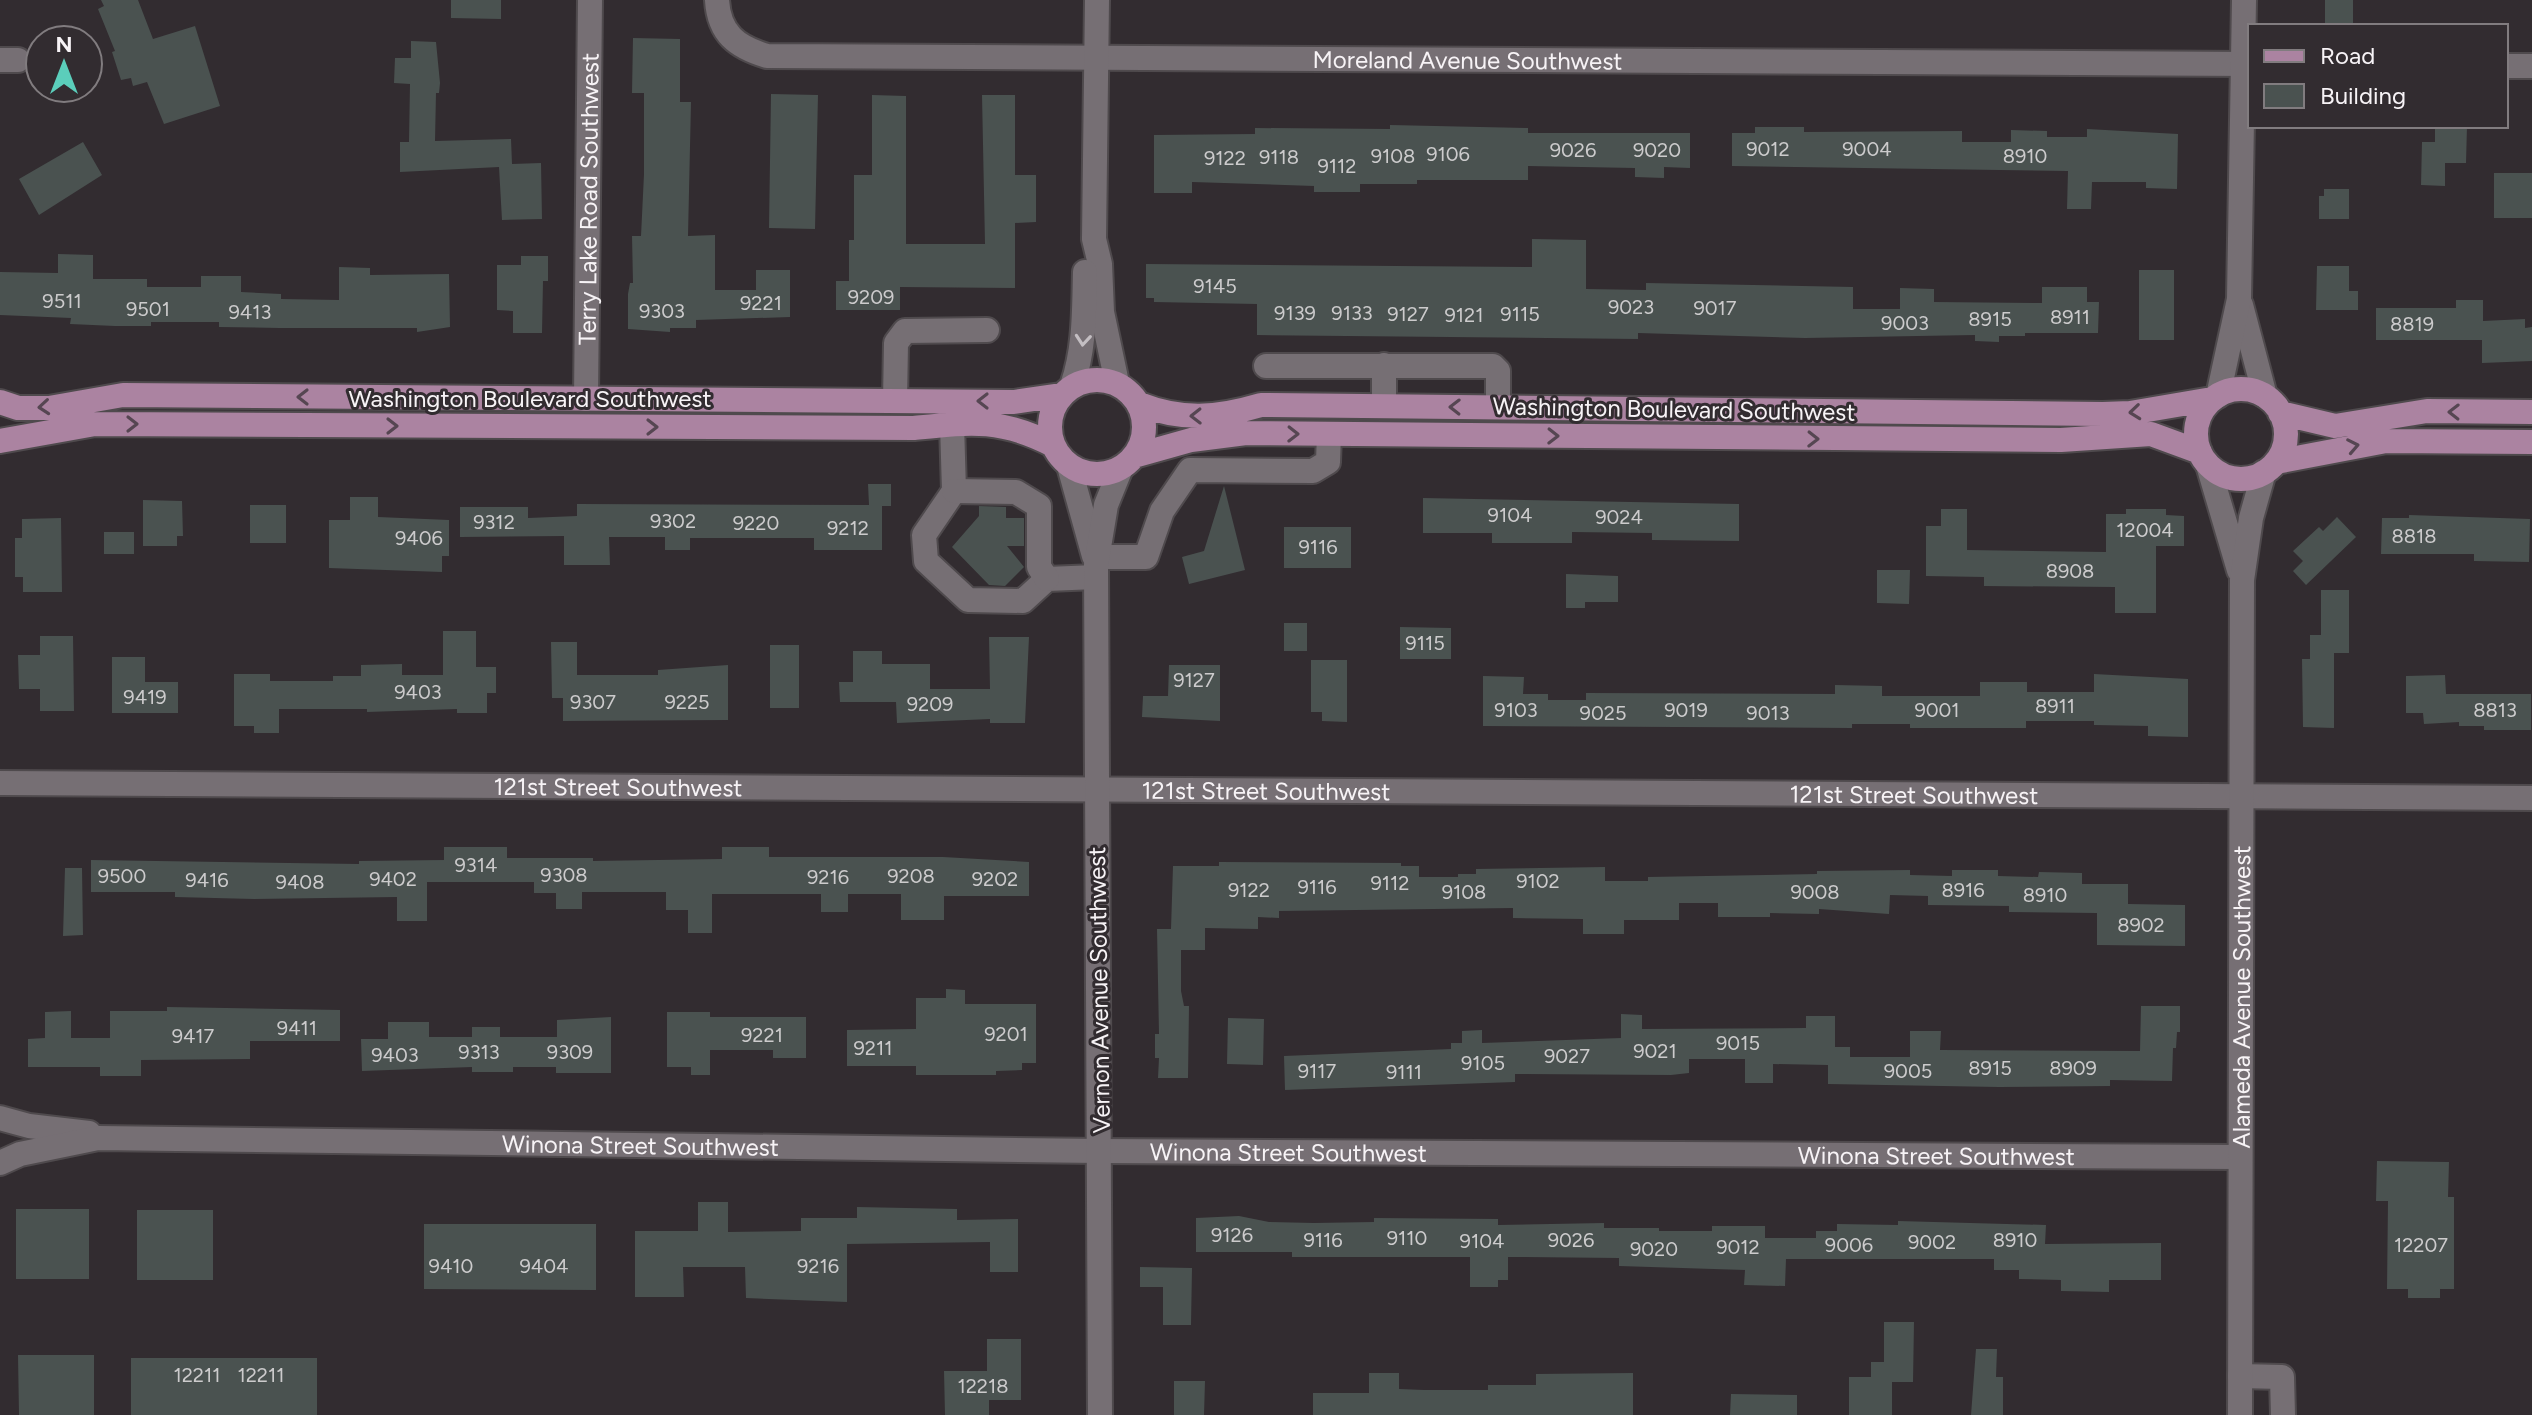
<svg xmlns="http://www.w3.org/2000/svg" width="2532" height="1415" viewBox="0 0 2532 1415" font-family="Figtree,sans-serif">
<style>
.building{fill:#4a5250}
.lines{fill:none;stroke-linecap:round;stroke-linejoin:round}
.minor-casing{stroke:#4f4a4d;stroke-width:28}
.major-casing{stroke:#4f4a4d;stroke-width:28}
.minor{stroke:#766f74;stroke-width:24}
.major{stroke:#ab83a1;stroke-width:24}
.oneway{stroke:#c3bec2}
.oneway2{stroke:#564652}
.labels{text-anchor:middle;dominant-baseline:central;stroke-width:6;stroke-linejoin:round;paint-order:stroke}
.number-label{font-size:20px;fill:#cccbcc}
.street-label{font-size:24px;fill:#f7f3f6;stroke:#322c30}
</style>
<rect width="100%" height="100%" fill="#322c30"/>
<path class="building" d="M101,0H138L153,39L195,26L220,106L164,124L147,82L133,86L131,78L121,80L112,52L115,51L98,9L104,6Z
M451,0H501V19L451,18Z
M2325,0H2353V24H2325Z
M633,38L680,39V102H691L688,236L715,235V290H756V270H790V317L696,320V328H670V332L628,329V294L630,283H633L632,236H641L644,174V93H632Z
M411,41L436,42L440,83L439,93H436L435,141L511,139L512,164L541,163L542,219L502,220L499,167L400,172V142H409L410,84L394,83L395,58H411Z
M771,94L818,95L815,229L769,228Z
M872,95L906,96V244H985L982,95H1015V175H1036V222L1015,223V288L900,287V310H836V281H849V240H854V175H872Z
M1390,125L1528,128V133H1690V168L1664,167V178L1635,177V168L1528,166V180H1417V184H1360V192H1314V186L1192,182V193H1154V135L1255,134V128L1390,129Z
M2435,126H2467L2466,163H2445V186L2421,185L2422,142H2435Z
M1755,127H1804V132L1962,131V142H2011V130L2047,131V137H2087V129L2178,134L2177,189L2146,188V182H2092L2091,209H2067L2068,171L1732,166V133H1755Z
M83,142L102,175L39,215L19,179Z
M2494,173H2532V218H2494Z
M2324,189H2349V219H2319V196H2324Z
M1532,239L1586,240V289L1646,290V283L1853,287V309H1900V288L1934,289V302L2042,303V287H2087V302H2099L2098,333H2025V336H1999V342L1975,341V335L1805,338L1638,333V339L1257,335V304L1154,302V298H1146V264L1532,267Z
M58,254L93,255V279H147V287H201V276H241V292L281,294V299L339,300V267L370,268V275L449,274L450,327L417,332V328H280L219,327V322H151V326H115L70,324L71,318L0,315V272L58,273Z
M521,256H548V281H543L542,333H513V311L497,310V265H521Z
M2317,266H2349V291H2358V310H2316Z
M2139,270H2174V340H2139Z
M2456,300H2483V321L2525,319V328L2532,327V361L2482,363V340H2376V308H2456Z
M868,484H891V506H882V550H814V538H690V550H665V537H609L610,565H564V536L460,537V507H528V518L577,516V504L869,505Z
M1224,486L1245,570L1189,584L1182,557L1204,551Z
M350,497H378V517L449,520V556H442V572L329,568V520H350Z
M1423,498L1739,504V541L1652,540V533L1572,532V543H1492V533H1423Z
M143,500L182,501L183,536H177V546H143Z
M250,505H286V543H250Z
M979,506L1006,507V518H1024V546H1007L1024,567L1005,586L989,585L952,547L979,516Z
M1941,509H1967V550L2106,552V514H2126V509H2166V515L2184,516V546H2156V613H2115V587L1984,586V577L1926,576V526H1941Z
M2409,515L2530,519L2529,562L2474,561V554H2381L2382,518H2409Z
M2337,517L2356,537L2306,585L2293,571L2303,561L2293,551L2319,527L2323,531Z
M61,518L62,592H23V577H15V538H22V519Z
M1284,527H1351V568H1284Z
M104,532H134V554H104Z
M1877,570H1910L1909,604L1877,603Z
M1566,574L1618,576V602H1585V608H1566Z
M2321,590H2349V653H2334V728L2303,727L2302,659H2310V635H2321Z
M1284,623H1307V651H1284Z
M1400,627L1451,628V659H1400Z
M443,631H476V667H496V693H487V713H457V709L367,712V709H279V733H254V726H234V674H270V681H333V676H361V665L402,664V675H443Z
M40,636H73L74,711H40V689H19L18,655H40Z
M989,637H1029L1025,723H990V719L897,723L896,702H840L839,682H853V651H882V664H930V689H990Z
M551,642H577V675H658V670L728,665V720L563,721V698H552Z
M770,645H799V708H770Z
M112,657H145V682H178V713H112Z
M1311,660H1347V722L1322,721V712H1311Z
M1169,665H1220V721L1142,717L1143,696H1168Z
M2094,674L2188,679V737L2148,736V726L2094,725V721H2026V728H1910V724H1852V728L1483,726V676L1524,677L1523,694H1548V700H1586V693L1835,694V685L1882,686V696H1980V682H2027V692H2094Z
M2445,675L2446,694H2531V730H2484V726H2459V722L2424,724L2423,713H2406V676Z
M444,847H507V858H593V861L722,859V847H769V857H943L1029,862V896H944V920H901V894H848V912H821V894H712V933H688V910H666V892H582V909H556V893H534V882H427V921H397V897L254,899L175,897V892H91V860L359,864V861L444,860Z
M1219,862L1401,863V866H1419V877H1458V874H1476V869L1605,867V881H1648V877L1817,874V871L1910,870V875L1952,876V870H1998V876L2038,877L2039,872L2082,873V884H2128V904L2185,905V946L2097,945V913L2009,912V906L1928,905V896L1890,895L1889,914L1819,909V914L1770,913V917H1718V903H1679V920H1624V934H1583V919L1513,918V908L1279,911V918L1258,917V929L1205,928V950H1181V991L1184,1006H1189L1188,1078H1158L1159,1058H1155V1034H1159L1157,929H1171L1173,866H1219Z
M65,868H82L83,935L63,936Z
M946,989L965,990V1004H1036V1063H1022V1070L996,1071V1075H916V1066H847V1030L916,1029V998H946Z
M2141,1006H2180V1032H2177L2176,1048H2173L2172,1081L2110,1080V1086L1999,1087L1828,1084V1065L1773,1064V1083H1745V1059H1689V1073L1671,1075L1515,1074V1082L1285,1090L1284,1056L1451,1049V1043H1462V1031L1482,1030V1043L1621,1038V1014L1642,1015V1029L1806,1028V1016H1835V1047H1850V1057H1910V1031H1941L1940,1050L2140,1051Z
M167,1007L340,1010V1041H250V1059L141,1060V1076H100V1067H28V1039L45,1038V1012L71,1011V1038H110V1011H167Z
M667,1012H710V1017H806V1058H773V1050H710V1075H691V1067H667Z
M611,1017V1073H556V1067H513V1072H472V1067L362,1071L361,1039H388V1022H429V1037H472V1027H500V1037H557V1020Z
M1228,1018L1264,1019L1263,1065L1227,1064Z
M2377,1161L2449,1162L2448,1197H2454V1289H2440V1298H2408V1289H2387L2388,1201H2376Z
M698,1202H728V1232L801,1231V1218H857V1207L957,1209V1220L1018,1219V1272H990V1242L847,1244V1302L746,1298L745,1267H683L684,1297H635V1231H698Z
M16,1209H89V1279H16Z
M137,1210H213V1280H137Z
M1239,1216L1269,1222L1314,1223L1374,1222V1218L1498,1219V1225L1604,1223V1228H1659V1231H1712V1226H1765V1238H1816V1231H1837V1224L1898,1225V1221L2046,1225L2045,1244L2161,1243V1280H2109V1292L2061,1291V1280L2019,1279V1270H1994V1259H1786L1785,1286L1744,1285L1745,1270L1619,1266V1258L1519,1257H1508V1280H1498V1287H1470V1257H1292V1252H1196V1218Z
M424,1224H596V1290L424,1289Z
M1140,1267L1192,1268L1191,1325H1163V1287H1140Z
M1884,1322H1914L1913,1382H1892V1415H1849V1377H1871V1362H1884Z
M987,1339H1021V1400H989V1415H945L944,1371H987Z
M1976,1349H1997L1996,1377H2003V1415H1971Z
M18,1355H94V1415H19Z
M131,1358H317V1415H131Z
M1369,1373H1399V1389L1424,1390H1488V1385H1536V1374L1633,1373V1415H1313V1393H1369Z
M1174,1381H1205L1204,1415H1174Z
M1731,1394L1797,1395V1415H1730Z"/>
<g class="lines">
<defs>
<g id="minor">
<path id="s1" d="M717,0C719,34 737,47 767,56L2250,64"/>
<path d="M1097,0L1094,239L1100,264L1102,312L1117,383"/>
<path d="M0,60H18"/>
<path d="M2506,66H2532"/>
<path d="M2241,305L2265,396"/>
<path d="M1384,365V406"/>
<path d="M1266,366H1493L1498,371V407"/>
<path d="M1072,386C1085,348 1084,311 1085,272"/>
<path d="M2218,396L2239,299L2244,0"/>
<path id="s2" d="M586,399L590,0"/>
<path d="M895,401L896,343L905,331L987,330"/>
<path d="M952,424L954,491L924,535L926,561L968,600L1023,601L1047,579L1096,577"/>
<path d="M2208,465L2239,570"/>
<path d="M1069,466L1094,556"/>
<path d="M954,491L1016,492L1039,506V567L1047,579"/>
<path d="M1098,557H1146L1162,511L1190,470L1313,471L1328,462L1329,434"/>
<path id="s3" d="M0,783L2532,798"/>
<path d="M0,1118L29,1126L89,1133"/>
<path id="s4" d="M0,1163L20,1154L98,1138L1100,1151L2240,1157"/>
<path d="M2240,1376L2282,1377L2283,1415"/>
<path d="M1100,1415L1096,565L1106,505L1121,468"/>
<path id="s5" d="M2240,1415L2242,580L2251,518L2264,472"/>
</g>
<path id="major" d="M1050 427a47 47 0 1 1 94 0a47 47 0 1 1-94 0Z
M2196 434a45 45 0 1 1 90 0a45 45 0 1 1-90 0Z
M0,402L18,408H49L123,395L1014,402L1061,395
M1139,404C1182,421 1217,418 1261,405L2103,414L2130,413L2212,399
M2280,413L2335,426L2427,411L2532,412
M0,441L95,424L914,428C971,422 1001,418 1053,445
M1134,456L1191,440L1246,433L2061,440L2151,434L2200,452
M2276,462L2386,441L2532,442"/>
</defs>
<use href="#minor" class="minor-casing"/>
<use href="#major" class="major-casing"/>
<use href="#minor" class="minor"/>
<use href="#major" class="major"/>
</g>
<defs><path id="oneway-chevron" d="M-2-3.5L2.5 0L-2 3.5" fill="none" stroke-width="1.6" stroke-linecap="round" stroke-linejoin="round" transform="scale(2)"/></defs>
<use class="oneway" href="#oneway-chevron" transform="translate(1083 340) rotate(95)"/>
<g class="oneway2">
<use href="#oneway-chevron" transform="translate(303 397) rotate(-180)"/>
<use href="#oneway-chevron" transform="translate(983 401) rotate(-180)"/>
<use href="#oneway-chevron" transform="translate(44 407) rotate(175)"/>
<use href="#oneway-chevron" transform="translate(1455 407) rotate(-179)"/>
<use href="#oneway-chevron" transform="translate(2135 412) rotate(174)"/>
<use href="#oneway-chevron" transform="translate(2454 412) rotate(-179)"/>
<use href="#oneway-chevron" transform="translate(1196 416) rotate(179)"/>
<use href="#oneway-chevron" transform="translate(132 424)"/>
<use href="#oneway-chevron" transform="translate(392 426)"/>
<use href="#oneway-chevron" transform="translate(652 427)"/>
<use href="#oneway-chevron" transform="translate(1293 434) rotate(1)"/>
<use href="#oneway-chevron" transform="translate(1553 436) rotate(1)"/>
<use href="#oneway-chevron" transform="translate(1813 439) rotate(1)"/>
<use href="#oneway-chevron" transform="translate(2353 446) rotate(-11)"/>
</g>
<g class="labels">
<g class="number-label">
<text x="1768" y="149">9012</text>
<text x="1867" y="149">9004</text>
<text x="1573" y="150">9026</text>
<text x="1657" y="150">9020</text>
<text x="1448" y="154">9106</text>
<text x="1393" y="156">9108</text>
<text x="2025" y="156">8910</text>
<text x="1279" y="157">9118</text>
<text x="1225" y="158">9122</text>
<text x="1337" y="166">9112</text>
<text x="1215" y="286">9145</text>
<text x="871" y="297">9209</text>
<text x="62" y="301">9511</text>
<text x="761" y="303">9221</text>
<text x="1631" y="307">9023</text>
<text x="1715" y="308">9017</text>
<text x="148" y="309">9501</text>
<text x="662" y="311">9303</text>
<text x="250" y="312">9413</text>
<text x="1295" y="313">9139</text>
<text x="1352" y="313">9133</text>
<text x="1408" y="314">9127</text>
<text x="1520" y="314">9115</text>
<text x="1464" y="315">9121</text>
<text x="2070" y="317">8911</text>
<text x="1990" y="319">8915</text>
<text x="1905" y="323">9003</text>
<text x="2412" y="324">8819</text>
<text x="1510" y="515">9104</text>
<text x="1619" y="517">9024</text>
<text x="673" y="521">9302</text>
<text x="494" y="522">9312</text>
<text x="756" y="523">9220</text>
<text x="848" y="528">9212</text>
<text x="2145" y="530">12004</text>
<text x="2414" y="536">8818</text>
<text x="419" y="538">9406</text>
<text x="1318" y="547">9116</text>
<text x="2070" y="571">8908</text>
<text x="1425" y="643">9115</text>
<text x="1194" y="680">9127</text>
<text x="418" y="692">9403</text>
<text x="145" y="697">9419</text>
<text x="593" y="702">9307</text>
<text x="687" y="702">9225</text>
<text x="930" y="704">9209</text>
<text x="2055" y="706">8911</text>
<text x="1516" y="710">9103</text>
<text x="1686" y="710">9019</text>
<text x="1937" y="710">9001</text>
<text x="2495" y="710">8813</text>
<text x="1603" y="713">9025</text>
<text x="1768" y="713">9013</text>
<text x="476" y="865">9314</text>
<text x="564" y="875">9308</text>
<text x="122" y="876">9500</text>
<text x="911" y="876">9208</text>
<text x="828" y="877">9216</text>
<text x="393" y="879">9402</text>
<text x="995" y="879">9202</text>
<text x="207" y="880">9416</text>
<text x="1538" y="881">9102</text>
<text x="300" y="882">9408</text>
<text x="1390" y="883">9112</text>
<text x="1317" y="887">9116</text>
<text x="1249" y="890">9122</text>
<text x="1963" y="890">8916</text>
<text x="1464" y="892">9108</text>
<text x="1815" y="892">9008</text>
<text x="2045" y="895">8910</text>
<text x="2141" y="925">8902</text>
<text x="297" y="1028">9411</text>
<text x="1006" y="1034">9201</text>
<text x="762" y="1035">9221</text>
<text x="193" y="1036">9417</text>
<text x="1738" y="1043">9015</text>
<text x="873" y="1048">9211</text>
<text x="1655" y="1051">9021</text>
<text x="479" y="1052">9313</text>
<text x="570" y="1052">9309</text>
<text x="395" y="1055">9403</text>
<text x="1567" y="1056">9027</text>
<text x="1483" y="1063">9105</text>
<text x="1990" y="1068">8915</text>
<text x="2073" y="1068">8909</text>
<text x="1317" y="1071">9117</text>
<text x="1908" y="1071">9005</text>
<text x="1404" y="1072">9111</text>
<text x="1232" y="1235">9126</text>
<text x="1407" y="1238">9110</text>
<text x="1323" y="1240">9116</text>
<text x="1571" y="1240">9026</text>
<text x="2015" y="1240">8910</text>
<text x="1482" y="1241">9104</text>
<text x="1932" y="1242">9002</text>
<text x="1849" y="1245">9006</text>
<text x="2421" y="1245">12207</text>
<text x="1738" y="1247">9012</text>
<text x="1654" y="1249">9020</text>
<text x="451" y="1266">9410</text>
<text x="544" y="1266">9404</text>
<text x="818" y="1266">9216</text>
<text x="197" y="1375">12211</text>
<text x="261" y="1375">12211</text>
<text x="983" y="1386">12218</text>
</g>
<g class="street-label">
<text stroke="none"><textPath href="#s1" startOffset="782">Moreland Avenue Southwest</textPath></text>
<text stroke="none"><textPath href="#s2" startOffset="200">Terry Lake Road Southwest</textPath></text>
<text x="530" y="398">Washington Boulevard Southwest</text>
<text transform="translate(1674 409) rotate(1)">Washington Boulevard Southwest</text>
<text stroke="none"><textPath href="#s3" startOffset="618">121st Street Southwest</textPath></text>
<text stroke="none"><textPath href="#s3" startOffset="1266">121st Street Southwest</textPath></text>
<text stroke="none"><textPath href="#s3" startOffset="1914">121st Street Southwest</textPath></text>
<text transform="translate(1099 990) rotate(-91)">Vernon Avenue Southwest</text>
<text stroke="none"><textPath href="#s5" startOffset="418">Alameda Avenue Southwest</textPath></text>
<text stroke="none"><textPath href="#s4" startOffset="644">Winona Street Southwest</textPath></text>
<text stroke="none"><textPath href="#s4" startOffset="1292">Winona Street Southwest</textPath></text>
<text stroke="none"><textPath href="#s4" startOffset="1940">Winona Street Southwest</textPath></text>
</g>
</g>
<rect x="2248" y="24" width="260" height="104" fill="#322c30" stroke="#817c7f" stroke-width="2"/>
<rect x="2264" y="50" width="40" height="12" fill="#ab83a1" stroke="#817c7f" stroke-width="2"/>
<text x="2320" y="64" font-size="24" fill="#f7f3f6">Road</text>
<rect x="2264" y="84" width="40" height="24" fill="#4a5250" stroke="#817c7f" stroke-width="2"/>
<text x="2320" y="104" font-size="24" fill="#f7f3f6">Building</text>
<g transform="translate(64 64)"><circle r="38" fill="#322c30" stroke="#817c7f" stroke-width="2"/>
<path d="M0-6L14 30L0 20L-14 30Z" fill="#5bcebb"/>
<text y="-12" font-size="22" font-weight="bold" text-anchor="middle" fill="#f7f3f6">N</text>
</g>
</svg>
